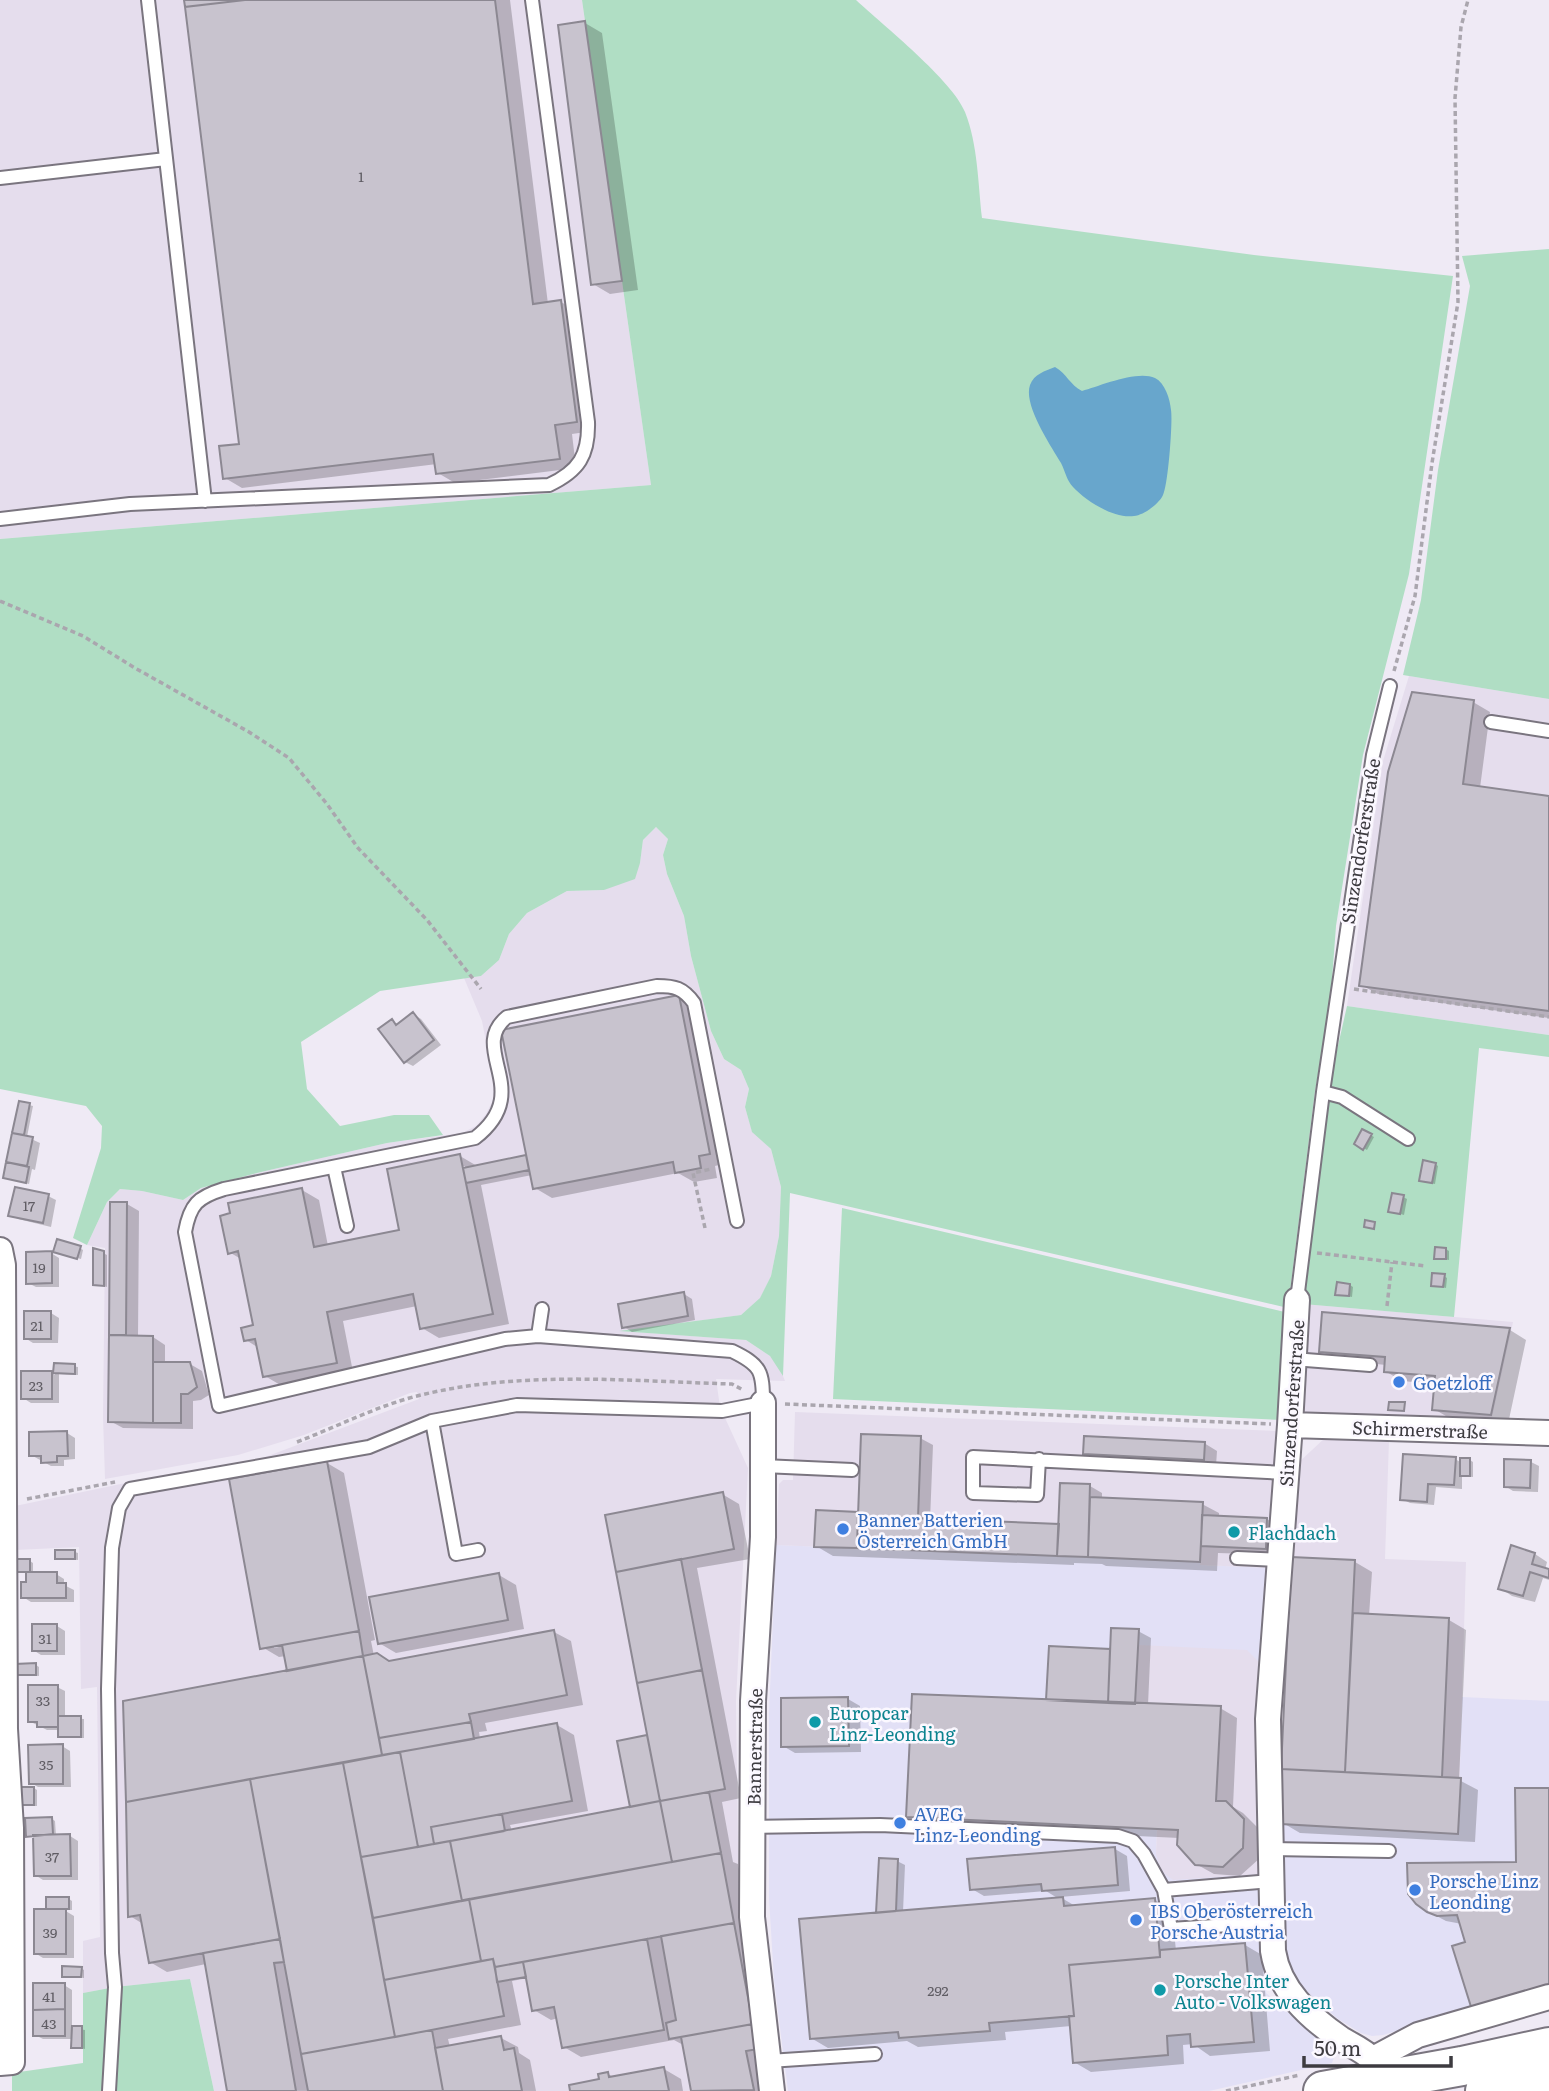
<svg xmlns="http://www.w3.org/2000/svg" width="1549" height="2091" viewBox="0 0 1549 2091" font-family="Literata,serif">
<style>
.commercial{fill:#e2e0f6}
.built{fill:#e5dded}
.green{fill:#b0dec4}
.water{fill:#68a6cc}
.shadow{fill:#0003;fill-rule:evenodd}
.building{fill:#c8c3ce;stroke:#8c8892;stroke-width:2}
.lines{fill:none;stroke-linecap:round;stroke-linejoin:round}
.service-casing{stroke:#7a757f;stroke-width:16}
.minor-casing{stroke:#7a757f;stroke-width:28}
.primary-casing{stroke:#7a757f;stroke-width:42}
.path{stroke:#aaa6ae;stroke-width:3.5;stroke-dasharray:5 3.5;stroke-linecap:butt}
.service{stroke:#fff;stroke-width:12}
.minor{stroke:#fff;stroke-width:24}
.primary{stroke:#fff;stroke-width:38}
.shop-dot{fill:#3f7fe0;stroke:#fbf8ff;stroke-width:2.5}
.culture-dot{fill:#0f9aa8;stroke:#fbf8ff;stroke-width:2.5}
.labels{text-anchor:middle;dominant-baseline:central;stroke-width:5;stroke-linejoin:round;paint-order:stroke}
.number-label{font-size:14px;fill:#605d64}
.street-label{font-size:18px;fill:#3d3b40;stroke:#fbf8ff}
.shop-label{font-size:18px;fill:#366cbe;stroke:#fbf8ff;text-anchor:start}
.culture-label{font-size:18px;fill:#0d838f;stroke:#fbf8ff;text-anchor:start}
</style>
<rect width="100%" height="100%" fill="#efeaf5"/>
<path class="commercial" d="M776,1545L1200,1562L1201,1565L1270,1568L1260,1663L1138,1645L1111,1628L1110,1649L907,1817L1157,1829L1156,1854L1261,1874L1266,1993L1328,2048L1334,2057L1332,2063L1209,2091H788L774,1980L769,1898V1714Z
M1462,1697L1549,1701V1986L1383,2035L1372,2036L1361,2033L1338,2019L1300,1986L1285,1965L1281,1824L1458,1834Z"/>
<path class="built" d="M0,0H582L651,485L0,539Z
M1409,676L1549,699V1035L1347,1006L1383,761Z
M656,827L668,839L663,855L667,874L684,916L691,956L711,1031L724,1059L741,1070L749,1089L745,1107L752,1131L771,1149L781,1187L779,1236L771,1276L760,1299L741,1315L623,1331L746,1340L770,1356L779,1366L785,1381L716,1379L720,1407L748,1468L736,1701L739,1919L763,2091H214L190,1979L115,1987L83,1993V1941L100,1937L97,1687L81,1689L79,1547L15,1550V1506L140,1480L260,1459L419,1399L417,1392L410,1393L304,1435L238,1455L105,1479L103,1417L105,1248L87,1245L107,1202L120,1189L142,1191L183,1200L201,1188L261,1172L387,1143L462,1133L476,1126L486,1114L493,1100L494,1083L482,1021L464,978L481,976L499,960L509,934L527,913L567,891L604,890L640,863L643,840Z
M1303,1304L1513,1322L1491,1422L1308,1414L1302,1409Z
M795,1412L1276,1431L1280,1434L1270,1568L1200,1565V1562L776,1545L779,1484L783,1480H793Z
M1326,1437L1389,1440L1385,1559L1466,1562L1458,1834L1281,1824V1769L1298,1463Z
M1111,1628L1139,1629V1645L1247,1650L1260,1663L1261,1874L1173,1880L1165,1874L1159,1865L1156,1854L1157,1829L906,1817L912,1694L1046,1700L1049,1646L1110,1649Z"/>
<path class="green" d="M582,0H856C883,25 953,81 965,112C978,145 978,183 982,218L1254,255L1453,276L1409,574L1363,755L1336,926L1330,1006L1315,1091L1288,1308L790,1193L783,1376L770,1356L746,1340L619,1331L741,1315L760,1298L771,1276L779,1236L781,1187L771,1149L752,1132L745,1107L749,1089L741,1070L724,1059L711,1031L691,956L684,916L667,874L663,855L668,839L656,827L643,840L640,863L635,879L604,890L567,891L527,913L509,934L499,960L481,976L380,991L301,1042L307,1089L340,1126L394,1115H429L443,1135L387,1143L261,1172L201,1188L183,1200L142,1191L120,1189L107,1202L87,1245L73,1238L101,1148L102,1126L86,1106L0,1089V539L651,485Z
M1549,249V699L1403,675L1421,600L1438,470L1470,286L1462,256Z
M1347,1006L1549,1035V1057L1479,1048L1454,1317L1303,1304L1330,1081Z
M842,1208L1289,1313L1282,1420L833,1399Z
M190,1979L214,2091H12V2073L83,2063V1993L115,1987Z"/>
<path class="water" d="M1055,367C1067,374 1070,385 1082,391C1100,386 1137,370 1155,378C1165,383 1170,399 1171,410C1173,421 1168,486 1163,495C1159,504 1144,515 1134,516C1114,519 1086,501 1073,487C1067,481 1065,471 1061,463C1051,446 1023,405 1030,385C1034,374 1045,371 1055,367Z"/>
<path class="shadow" d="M185,0H510L548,304L561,302L578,312L593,431L572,434L576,468L455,483L438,473L437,464L242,488L225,478L241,445Z
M585,23L602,33L638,290L610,294L593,284Z
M1473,702L1490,712L1480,788L1549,798V1018L1378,994L1361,985Z
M678,997L695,1007L727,1163L715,1166L717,1178L694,1182L678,1173L552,1198L535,1188L532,1175L481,1185L509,1324L439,1338L422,1328L417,1306L343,1321L353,1372L282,1386L265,1376L259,1348L246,1340L255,1327L241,1259L229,1252L302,1190L319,1200L328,1246L401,1231L460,1156L477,1166L529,1159ZM461,1166H465L466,1177H463Z
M413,1014L421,1019L441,1045L413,1066L405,1062L392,1021L399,1025Z
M20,1103L33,1106L27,1137L40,1143L35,1170L32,1169L29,1184L5,1178L14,1135L21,1136L14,1132Z
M1363,1131L1374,1137L1367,1150L1356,1144Z
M1435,1164L1438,1166L1435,1184L1424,1182Z
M48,1196L56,1200L51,1227L18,1219L10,1215Z
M1403,1197L1407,1199L1404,1215L1390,1211Z
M112,1203L127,1204L139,1211L138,1337H153L165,1345V1364H190L202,1371L209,1395L201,1400L193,1401V1429L123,1428L110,1421Z
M80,1248L83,1250L81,1259L59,1253Z
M1446,1249L1449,1251V1260L1436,1258Z
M51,1253L59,1258V1287H36L28,1283Z
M103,1253L107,1255V1287L95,1284Z
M1444,1276L1447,1278L1446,1288L1433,1285Z
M1350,1285L1353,1287L1352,1297L1337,1294Z
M684,1294L692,1299L695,1320L632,1332L624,1327Z
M51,1313L59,1318L58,1343H33L25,1338Z
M1510,1330L1526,1340L1508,1424L1451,1419L1434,1409L1436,1384L1402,1381L1385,1371L1386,1365L1338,1360L1321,1351Z
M55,1364L78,1367V1375L59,1374V1403H31L23,1398L51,1373L55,1375Z
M67,1433L75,1438V1459L64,1460V1466H51L31,1455Z
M920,1438L933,1445L930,1521L1060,1526L1090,1486L1102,1493V1499L1202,1504L1219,1513V1517L1267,1519L1279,1527L1278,1555L1218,1553L1217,1571L1106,1566L1102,1564L1074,1563V1565L833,1556L816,1546L818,1512L860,1513Z
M1204,1443L1217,1451L1216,1466L1098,1461L1085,1453Z
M1455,1459L1462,1463L1470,1460L1473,1462V1477L1462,1476V1489L1436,1487L1434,1505L1410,1503L1402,1499Z
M1531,1462L1539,1466L1538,1492L1513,1491L1505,1486Z
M327,1463L344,1473L375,1640L371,1641L374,1656L389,1662L554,1632L571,1641L583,1705L485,1723L487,1731L479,1732L480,1739L557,1725L574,1735L588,1811L510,1825L512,1831L632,1808L647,1737L650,1739L607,1516L722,1494L739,1504L750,1559L697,1568L741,1798L722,1802L733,1862L738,1864L769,2033L764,2091H693L685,2046L674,2040L581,2057L564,2047L558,2018L551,2020L534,2010L528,1978L512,1981L521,2025L448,2039L450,2047L501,2038L518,2047L519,2053L530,2060L536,2091H229L206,1964L167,1972L150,1962L143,1924L130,1916L289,1672L286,1656L279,1657L262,1647ZM284,1643V1646L274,1648V1644Z
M1512,1548L1535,1554L1547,1562L1545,1570L1549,1571V1580L1543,1578L1535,1602L1512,1596L1500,1588Z
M75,1552L78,1553V1560L57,1558Z
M30,1561L33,1563V1574H56L64,1579V1585L74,1590V1602H31L23,1597L28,1584V1573L14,1571Z
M1355,1562L1372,1572L1369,1616L1449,1620L1466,1630L1459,1780L1478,1790L1475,1842L1300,1833L1283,1823V1769Z
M499,1575L516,1585L524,1629L396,1653L379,1643Z
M57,1626L65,1631V1655H41L33,1650Z
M1138,1631L1151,1638L1148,1705L1220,1708L1237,1718L1233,1807L1243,1813L1260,1830V1858L1240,1876L1214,1874L1196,1864L1179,1838L925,1826L908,1816L1048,1701L1050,1648L1112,1651Z
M36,1665L39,1667V1676L17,1674Z
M57,1687L65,1691V1718L84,1719V1738H63L60,1736V1730H47L29,1721Z
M848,1699L860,1706L861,1752L795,1753L783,1746Z
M62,1746L70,1751L71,1787H38L31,1783Z
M34,1788L37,1790V1806H21Z
M1549,1790V2000L1468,1943L1462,1924L1446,1921L1427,1911L1518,1864Z
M52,1819L55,1821L56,1836H70L78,1841V1880H43L35,1875V1837L27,1836Z
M1115,1849L1127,1856L1130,1891L1060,1897L1077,1907L1155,1900L1172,1910L1176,1951L1245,1945L1262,1955L1270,2051L1210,2056L1193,2044L1183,2045L1184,2064L1091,2072L1074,2062L1071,2026L1005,2032L1006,2040L918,2047L907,2041L828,2048L811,2038L882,1914L897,1861L905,1865L903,1912L1059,1899L1046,1891L984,1896L972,1889Z
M69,1899L72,1901V1910H64L74,1916V1958H43L35,1953L52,1911Z
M81,1968L84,1970V1978L64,1976Z
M64,1985L72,1990V2028L85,2030V2049L73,2047V2039H43L35,2035Z
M664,2069L681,2079L683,2091H572L601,2081L608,2074L615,2078Z"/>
<path class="building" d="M184,0H245L185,7Z
M245,0H495L533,304L561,300L577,422L555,425L560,459L436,474L433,454L223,479L219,446L239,444L185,7Z
M585,21L622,281L591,285L558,25Z
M1412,692L1474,700L1463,784L1549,796V1011L1359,986L1388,772Z
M679,995L710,1154L699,1156L701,1168L675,1173L673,1162L533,1189L501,1030Z
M413,1012L434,1040L404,1063L378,1029L392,1019L396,1025Z
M19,1101L30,1103L24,1135L12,1133Z
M1362,1129L1372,1134L1363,1150L1354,1144Z
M12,1133L33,1137L27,1166L6,1162Z
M460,1154L493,1314L420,1329L413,1294L327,1312L337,1363L263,1377L255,1339L244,1341L241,1328L253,1325L238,1251L228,1254L220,1216L230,1213L228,1203L302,1188L314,1247L399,1230L387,1169Z
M526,1155L529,1170L466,1183L463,1168Z
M1423,1160L1436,1163L1432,1183L1419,1181Z
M6,1162L29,1167L26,1183L3,1178Z
M15,1187L49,1194L43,1223L8,1216Z
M1392,1193L1404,1195L1400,1214L1388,1212Z
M110,1202H127L126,1335H109Z
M1365,1220L1375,1222L1374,1229L1364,1227Z
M57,1239L81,1246L77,1259L53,1252Z
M1435,1247L1446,1248V1259H1434Z
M93,1248L104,1251V1286L93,1285Z
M52,1251V1283L26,1284V1252Z
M1432,1273L1445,1274L1443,1287L1431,1286Z
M1337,1282L1350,1284L1349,1296L1335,1295Z
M684,1292L688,1316L622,1328L618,1304Z
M24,1311H51V1339H24Z
M1322,1312L1510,1328L1491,1415L1432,1410L1435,1376L1384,1372L1385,1357L1319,1352Z
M109,1335L153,1336V1423L108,1422Z
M153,1362H190L197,1387L188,1394H181V1423H153Z
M54,1363L75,1364V1374L53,1373Z
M21,1371H52V1399H21Z
M1389,1402H1405L1404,1411L1388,1410Z
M67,1431L68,1456H57V1462L41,1463V1456H29V1432Z
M861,1434L921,1436L918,1518L858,1516Z
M1084,1436L1205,1442L1204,1460L1083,1454Z
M1403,1454L1456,1457L1454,1485L1428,1484L1427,1502L1400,1500Z
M1460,1458H1470V1476H1460Z
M1504,1459L1531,1460L1530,1488L1504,1487Z
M327,1461L359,1631L260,1649L229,1479Z
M1060,1483L1090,1484L1088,1557L1057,1556Z
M723,1492L734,1549L616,1572L605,1515Z
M1090,1497L1203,1502L1200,1562L1088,1557Z
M816,1510L858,1512L857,1548L814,1547Z
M1202,1515L1267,1518L1266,1549L1201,1546Z
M858,1516L1059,1524L1057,1556L857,1548Z
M1511,1545L1535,1553L1532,1564L1549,1569V1578L1530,1572L1523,1596L1498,1589Z
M55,1550H75V1559H55Z
M1291,1557L1355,1560L1345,1772L1281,1769Z
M12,1559H30V1572H13Z
M681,1559L702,1670L637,1683L616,1572Z
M26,1572H57V1583H66V1598H21V1582H26Z
M499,1573L508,1620L378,1644L369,1597Z
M1353,1613L1449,1618L1442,1777L1345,1772Z
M32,1624H57V1651H32Z
M1111,1628L1139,1629L1135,1704L1108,1703Z
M554,1630L567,1695L469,1714L471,1722L379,1738L363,1656L377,1653L389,1661Z
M359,1631L363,1656L287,1671L282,1645Z
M1049,1646L1110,1649L1108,1703L1046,1700Z
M363,1656L382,1755L126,1802L123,1701Z
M36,1663V1675H15V1664Z
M702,1670L725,1789L660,1801L637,1683Z
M28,1685H58V1727H37V1722H28Z
M912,1694L1221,1706L1216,1801H1226L1244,1819L1243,1848L1223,1867L1195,1865L1177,1845L1178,1830L906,1817Z
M848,1697L849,1746L781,1747V1698Z
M58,1716H81V1737H58Z
M471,1722L474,1739L382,1755L379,1738Z
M557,1723L572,1801L431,1827L434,1844L418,1847L400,1752Z
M647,1735L660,1801L630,1807L617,1741Z
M63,1744V1784H29L28,1745Z
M400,1752L418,1847L361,1857L343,1763Z
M343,1763L395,2037L301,2054L250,1779Z
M1281,1769L1461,1778L1458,1834L1281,1824Z
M250,1779L280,1939L149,1963L140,1915L128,1917L126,1802Z
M16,1787H34V1805H16Z
M1515,1788H1549V1986L1472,2010L1452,1946L1465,1942L1457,1915L1437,1916L1427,1912L1416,1904L1408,1894L1407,1863L1516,1862Z
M709,1792L721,1853L672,1862L660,1801Z
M660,1801L672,1862L462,1901L450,1841Z
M502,1814L505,1831L434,1844L431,1827Z
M52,1817L53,1834L26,1837L25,1818Z
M70,1834L71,1876H34L33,1835Z
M450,1841L462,1901L373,1918L361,1857Z
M1115,1847L1118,1885L1042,1891L1041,1884L970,1890L967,1859Z
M721,1853L734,1923L495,1967L493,1959L481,1961L469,1899Z
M879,1858L898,1859L896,1911L876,1913Z
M46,1897H69V1909H46Z
M1063,1897L1064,1906L1155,1898L1160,1957L1069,1965L1074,2016L989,2023L990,2031L899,2038L898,2032L810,2039L799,1919Z
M469,1899L481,1961L384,1980L373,1918Z
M34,1909H66V1954H34Z
M734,1923L753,2024L669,2039L666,2023L676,2020L661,1936Z
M280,1939L284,1962L274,1963L296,2091H227L203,1953Z
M647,1939L664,2030L562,2048L554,2007L532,2011L523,1962Z
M1245,1943L1254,2042L1191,2047L1190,2034L1167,2036L1168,2055L1073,2063L1069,2016H1074L1069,1965L1160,1957V1950Z
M493,1959L504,2016L395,2037L384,1980Z
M523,1962L526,1977L497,1982L495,1967Z
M62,1966L82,1967L81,1977H62Z
M33,1983H65V2009L33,2010Z
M65,2009V2036H33V2010Z
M753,2024L758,2049L746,2051L754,2090L691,2091L681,2037Z
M72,2026H82V2048H71Z
M432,2030L443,2091H308L301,2054Z
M501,2036L504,2050L514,2048L522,2091H443L435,2048Z
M664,2067L669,2091H570L569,2085L599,2079L598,2074L608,2072L609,2077Z"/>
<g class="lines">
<defs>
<path id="service" d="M148,0L205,501
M0,178L166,159
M0,519L130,504L549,485C579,471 589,455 588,422L532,0
M1491,722L1549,731
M1323,1092L1342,1097L1408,1139
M334,1167L347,1226
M1297,1300L1323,1092L1373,755L1390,686
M538,1336L542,1309
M1293,1359L1370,1365
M1039,1459L1037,1495L973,1493V1457L1286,1473
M763,1466L852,1470
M478,1550L456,1554L432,1421L517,1405L722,1411L763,1403C763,1371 761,1365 732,1351L538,1336L505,1339L219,1406L185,1232C190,1204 198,1197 224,1189L475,1138C536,1091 467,1049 507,1017L657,986C675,986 683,988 694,1003L737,1221
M1237,1558L1280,1560
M753,1827L880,1825L1118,1836L1133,1841L1144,1854L1164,1890L1171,1929L1272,1922
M1271,1849L1389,1851
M1164,1890L1271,1881
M769,2061L875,2054
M109,2091L115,1987L112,1953L108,1689L112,1548L119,1508L130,1489L369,1447L432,1421"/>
<path id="minor" d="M0,1250L3,1265L5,1729L11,1828L12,2062L0,2063
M1297,1300L1290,1425L1268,1719L1273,1951C1279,1990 1309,2017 1341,2039C1351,2045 1365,2051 1373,2060C1380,2067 1381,2082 1382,2091
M763,1403V1537L753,1701L752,1917L772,2091
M1290,1425L1549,1433
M1373,2059L1418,2035L1549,1997"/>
<path id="primary" d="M1323,2091L1462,2066L1549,2047
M1485,2091L1549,2078"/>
</defs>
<use href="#service" class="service-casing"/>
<use href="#minor" class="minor-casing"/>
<use href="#primary" class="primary-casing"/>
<path class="path" d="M0,601L83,636L135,668L249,732L289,758L327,804L358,848L427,920L481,989
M1394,671L1415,596L1432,463L1458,302L1455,98L1461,27L1468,0
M1354,989L1549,1017
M705,1228L693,1173L711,1169
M1317,1253L1426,1266
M1387,1306L1392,1262
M785,1404L1271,1424
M297,1442C336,1427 377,1406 417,1396C519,1370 628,1381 732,1384L743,1390
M27,1499L115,1482
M1226,2091L1300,2075"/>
<use href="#service" class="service"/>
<use href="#minor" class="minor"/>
<use href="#primary" class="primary"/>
</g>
<g class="shop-dot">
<circle cx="1399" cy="1382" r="7"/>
<circle cx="843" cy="1529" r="7"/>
<circle cx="900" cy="1823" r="7"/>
<circle cx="1415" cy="1890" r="7"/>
<circle cx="1136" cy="1920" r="7"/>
</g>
<g class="culture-dot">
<circle cx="1234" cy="1532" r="7"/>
<circle cx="815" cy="1722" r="7"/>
<circle cx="1160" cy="1990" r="7"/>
</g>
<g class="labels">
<g class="number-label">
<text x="361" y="176">1</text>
<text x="29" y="1205">17</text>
<text x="39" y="1267">19</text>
<text x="37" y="1325">21</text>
<text x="36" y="1385">23</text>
<text x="45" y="1638">31</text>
<text x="43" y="1700">33</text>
<text x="46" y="1764">35</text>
<text x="52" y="1856">37</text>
<text x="50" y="1932">39</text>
<text x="938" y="1990">292</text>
<text x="49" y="1996">41</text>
<text x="49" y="2023">43</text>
</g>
<g class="street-label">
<text transform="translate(1360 841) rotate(-81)">Sinzendorferstraße</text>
<text transform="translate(1291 1403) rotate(-86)">Sinzendorferstraße</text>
<text transform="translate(1420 1429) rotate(2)">Schirmerstraße</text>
<text transform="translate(754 1747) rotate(-89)">Bannerstraße</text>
</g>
<g class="shop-label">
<text x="1413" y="1382">Goetzloff</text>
<text x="857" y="1519">Banner Batterien<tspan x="857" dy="21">Österreich GmbH</tspan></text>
<text x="914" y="1813">AVEG<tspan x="914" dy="21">Linz-Leonding</tspan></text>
<text x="1429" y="1880">Porsche Linz<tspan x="1429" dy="21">Leonding</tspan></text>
<text x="1150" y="1910">IBS Oberösterreich<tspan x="1150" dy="21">Porsche Austria</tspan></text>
</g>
<g class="culture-label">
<text x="1248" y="1532">Flachdach</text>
<text x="829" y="1712">Europcar<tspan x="829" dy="21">Linz-Leonding</tspan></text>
<text x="1174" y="1980">Porsche Inter<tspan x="1174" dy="21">Auto - Volkswagen</tspan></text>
</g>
</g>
<path d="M1304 2056v10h147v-10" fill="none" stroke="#3d3b40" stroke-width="3.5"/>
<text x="1314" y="2056" font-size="21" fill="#3d3b40" stroke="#fbf8ff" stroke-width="5" paint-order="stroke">50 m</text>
</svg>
